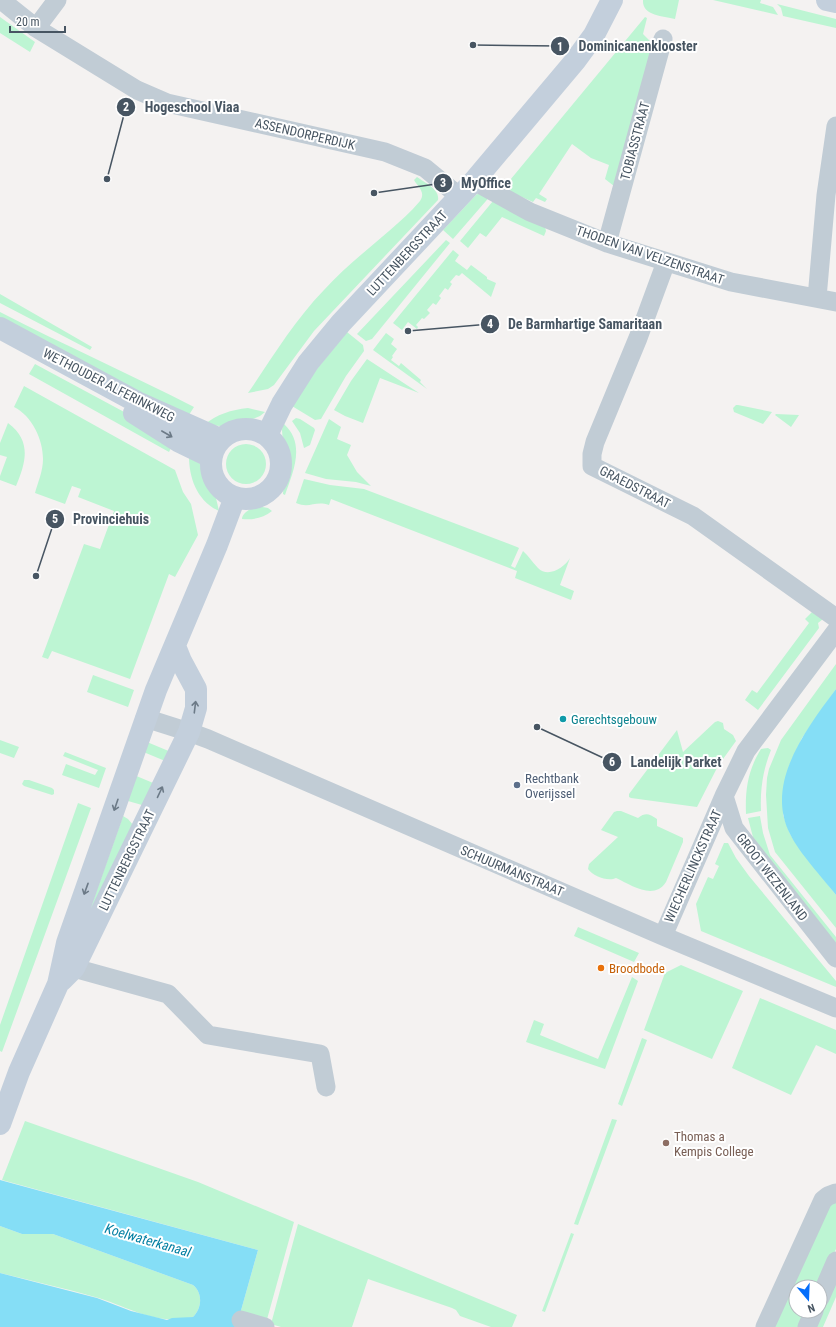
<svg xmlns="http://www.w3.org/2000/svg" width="836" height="1327" viewBox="0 0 836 1327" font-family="'Roboto Condensed',sans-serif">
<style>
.green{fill:#bdf5d3}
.water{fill:#85def6}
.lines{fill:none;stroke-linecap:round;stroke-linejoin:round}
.street{stroke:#c1ccd5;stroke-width:19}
.secondary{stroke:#c3cfdc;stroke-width:22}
.oneway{stroke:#6c7a87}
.culture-dot{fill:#0f9aa8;stroke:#fff;stroke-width:1.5}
.service-dot{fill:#5c6f8a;stroke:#fff;stroke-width:1.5}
.food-dot{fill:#e8710a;stroke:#fff;stroke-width:1.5}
.education-dot{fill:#8d6e63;stroke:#fff;stroke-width:1.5}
.labels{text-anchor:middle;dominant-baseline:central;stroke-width:4;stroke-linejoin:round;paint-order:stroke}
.street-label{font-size:13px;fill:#475562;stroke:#fff}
.culture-label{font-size:13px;fill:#0d838f;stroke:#fff;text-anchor:start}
.service-label{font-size:13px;fill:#4e5e75;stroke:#fff;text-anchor:start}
.food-label{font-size:13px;fill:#c56008;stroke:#fff;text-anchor:start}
.education-label{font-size:13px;fill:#785e54;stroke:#fff;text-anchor:start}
.water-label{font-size:14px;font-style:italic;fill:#037fa2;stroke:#fff}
.leader{fill:none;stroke:#475562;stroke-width:1.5}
.callout-dot{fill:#475562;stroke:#fff;stroke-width:1.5}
.mark-label{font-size:12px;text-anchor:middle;font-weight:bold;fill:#fff}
.callout-label{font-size:14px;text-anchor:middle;font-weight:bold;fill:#475562;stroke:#fff;stroke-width:4;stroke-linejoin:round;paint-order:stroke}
</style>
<rect width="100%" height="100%" fill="#f4f2f1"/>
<path class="green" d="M643,0H679L675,19C663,16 642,16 643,0Z
M713,0H761L760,3L773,7L778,15Z
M777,4L836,19V28L783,16L781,8Z
M0,17L35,42L30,52L0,33Z
M645,17L647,18L643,34L654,45L614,186L605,179L609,165L591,158L572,144L539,194L547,199L545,202L536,198L533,202L513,193L505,186Z
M417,177C425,183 440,189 438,200L314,331L274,385L268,389L248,393C272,358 294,321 324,290C344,268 367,250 389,231C400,221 411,212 420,201C426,192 418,187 414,180Z
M479,193L492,194L453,239L443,230L476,195Z
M493,201L545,227L546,231L544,236L502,217L486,237L480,233L468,248L460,241Z
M446,240L450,243L372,339L366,341L357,334Z
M453,250L459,255L455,261L467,270L471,265L487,277V279L496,283L491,297L462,273L459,276L456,275L450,282L452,284L448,290L445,288L439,296L441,298L436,305L433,303L427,310L430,313L424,319L422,318L416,325L418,327L417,329L408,322L402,330L393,323Z
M0,294L92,347L90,350L0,303Z
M0,312C64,345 130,374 194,407L187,418L0,322Z
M347,332L363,345L364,351L346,376L321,419L315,420L292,406L316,370Z
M386,333L394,339L391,344L397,349L392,356L393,357L391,360L399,366L401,363L421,380L420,382L427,389L373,350Z
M367,359L419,393L380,378L363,423L345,416L334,410L351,381Z
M35,364L126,413L173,444L169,452L29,374Z
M24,386L175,470L183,492L191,504L198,535L175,577L169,574L130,679L52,651L48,659L42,657L84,544L100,549L114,511L78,497L81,489L72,486L65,504L35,493C38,482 43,471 43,459C43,439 32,416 14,407Z
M736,405H738L772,412L763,424L734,412L733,408Z
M248,408L265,412L260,416L253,419L238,421L221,426L204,425C217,414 231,410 248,408Z
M776,414L799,415L791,427L775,415Z
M296,418L300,419L314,428L315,430L310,445L304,448L300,433L292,421Z
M329,419L341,427L337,439L351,445L347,455L357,472L371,486L356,482L326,479L305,473Z
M8,423C32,441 26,462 16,486L0,480V476L7,457L0,455V443Z
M284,424C306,444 293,472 285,495L283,494C283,485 289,478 290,470C291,456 277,433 284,424Z
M226 464a20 20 0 1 1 40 0a20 20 0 1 1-40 0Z
M189,456L197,459L202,467L206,481L216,498L219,511C197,501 189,478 189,456Z
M304,479L330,485L364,489L517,547L519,548L511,566L515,568L523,551C529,556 532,562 538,568C548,578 564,568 570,558L560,585L574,591L571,600L515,578L517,571L331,499L329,505C315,500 310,509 296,503Z
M257,506L268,508L272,511C263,518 253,520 242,519C242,513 251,508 257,506Z
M812,612L823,619L818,623L819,628L758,710L745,700L752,690L757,693L809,623L805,619Z
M836,664V689L802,738L789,766L783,815L790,834L797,845L836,895V928L775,852L768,828L766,795L767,778L769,769L781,740Z
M93,675L134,690L128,707L87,692Z
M718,721L723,723L724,729L733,735L736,741L718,766L697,807L631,798L629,797V794L677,730L683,752L715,722Z
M0,740L19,747L14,758L0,753Z
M147,742L171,752L170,763L141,751Z
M768,748L771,750C763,770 760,789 761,811L746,814C745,789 748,770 761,749Z
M65,752L106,768L99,788L62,775L66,764L95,775L98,770L63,756Z
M134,775L158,785L142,805L128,801Z
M24,780H29L52,788L54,790V794L52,795L24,786L22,784Z
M78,803L91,808L2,1052L0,1051V1025Z
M617,811H621L638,818C646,812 649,814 657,819V826L683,838V842L666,882C654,901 631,885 616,878C608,882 593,876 588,869L589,864L618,837L601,830L614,812Z
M123,816L128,819L134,826L75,952Z
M760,816L763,833L770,855L836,937V946L754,841L748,818Z
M724,843H728L736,858L749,876L836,981V987L701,931L696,904L708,877L713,879L719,866L715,864Z
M578,927L639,953L634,962L574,936Z
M681,965L743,991L712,1059L644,1030L665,973Z
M632,977L638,981L605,1069L526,1042L534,1020L544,1024L540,1035L598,1059Z
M760,998L836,1030V1054L816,1045L791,1095L732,1068Z
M642,1038L647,1040L622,1106L618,1104Z
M612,1119L617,1120L578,1225L574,1224Z
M25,1121L198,1182L294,1222L266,1323L240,1314L258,1250L2,1180Z
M836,1201V1249L819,1287H796V1311H808L801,1327H772L825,1207Z
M298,1224L517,1315L512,1327H491L460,1316L456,1310L452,1308L368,1279L352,1327H281L271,1324Z
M0,1226L22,1234H53L193,1285C203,1293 202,1308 193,1317C155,1326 130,1307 95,1297C64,1288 32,1281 0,1273Z
M571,1233L574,1234L545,1312L542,1311Z
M836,1282V1297L823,1327H816Z"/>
<path class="water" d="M836,689V895C822,877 800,854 790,834C764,783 807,728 836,689Z
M0,1180L258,1250L240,1314L239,1327H0V1273L97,1298L131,1311L167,1320L172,1318L193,1317C202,1308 203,1293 193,1285L53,1234H22L0,1226Z"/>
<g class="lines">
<path class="street" d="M1,0L36,28L137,90L167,103L385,152L425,168L460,197
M36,28L57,0
M474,181L530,212L607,243L731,282L836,302
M607,243L663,39
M666,262L638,338L595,442L592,454V466L693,516L836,618
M817,298L826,195L836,126
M145,718L189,732L208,739L663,936L836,1008
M724,796L734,828L836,958
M663,936L724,796L746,751L836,631
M74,968L168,994L208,1035L320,1054L326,1087
M820,1298L836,1261
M241,1320L265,1327
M765,1327L823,1200L828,1196L836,1193
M807,1327L814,1311"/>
<path class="secondary" d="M827,0L836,2
M0,328L137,402L220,439
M134,413L178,441L211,457
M211 464a35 35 0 1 1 70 0a35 35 0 1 1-70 0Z
M267,435L282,404L308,363L341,323L474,181L575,61L594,35L612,0
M62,980L74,968L189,732L196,708V689L181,661L175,646
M0,1124L19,1072L58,984L67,943L156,690L217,545L235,497"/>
</g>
<defs><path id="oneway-shaft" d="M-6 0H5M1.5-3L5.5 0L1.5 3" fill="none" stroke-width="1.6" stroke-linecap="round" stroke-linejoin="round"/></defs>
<g class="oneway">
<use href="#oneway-shaft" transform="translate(167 434) rotate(30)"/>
<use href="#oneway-shaft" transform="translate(195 707) rotate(-83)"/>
<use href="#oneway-shaft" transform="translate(160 792) rotate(-65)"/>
<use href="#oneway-shaft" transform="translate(116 805) rotate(109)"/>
<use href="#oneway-shaft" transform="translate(86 889) rotate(110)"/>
</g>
<circle class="culture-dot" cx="563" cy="719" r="4"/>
<circle class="service-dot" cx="517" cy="785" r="4"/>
<circle class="food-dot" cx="601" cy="968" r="4"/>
<circle class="education-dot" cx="666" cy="1143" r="4"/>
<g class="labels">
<g class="street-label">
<text transform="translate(305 134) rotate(13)">ASSENDORPERDIJK</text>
<text transform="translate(635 141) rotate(-75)">TOBIASSTRAAT</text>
<text transform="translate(407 253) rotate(-47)">LUTTENBERGSTRAAT</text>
<text transform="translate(650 255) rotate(19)">THODEN VAN VELZENSTRAAT</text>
<text transform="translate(109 385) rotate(27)">WETHOUDER ALFERINKWEG</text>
<text transform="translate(635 487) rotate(27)">GRAEDSTRAAT</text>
<text transform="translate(127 860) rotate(-64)">LUTTENBERGSTRAAT</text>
<text transform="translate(693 866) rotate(-66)">WIECHERLINCKSTRAAT</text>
<text transform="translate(512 871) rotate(23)">SCHUURMANSTRAAT</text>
<text transform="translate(772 877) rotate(52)">GROOT WEZENLAND</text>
</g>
<g class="culture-label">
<text x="571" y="719">Gerechtsgebouw</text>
</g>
<g class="service-label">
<text x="525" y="778">Rechtbank<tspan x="525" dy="15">Overijssel</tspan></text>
</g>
<g class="food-label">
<text x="609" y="968">Broodbode</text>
</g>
<g class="education-label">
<text x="674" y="1136">Thomas a<tspan x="674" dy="15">Kempis College</tspan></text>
</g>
<g class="water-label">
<text transform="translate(148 1240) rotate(16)">Koelwaterkanaal</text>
</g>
</g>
<path class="leader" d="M473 45L560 46M107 179L126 107M374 193L443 183M408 331L490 324M36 576L55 519M537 727L612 762"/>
<g class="callout-dot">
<circle cx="473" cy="45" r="4"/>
<circle cx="107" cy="179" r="4"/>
<circle cx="374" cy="193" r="4"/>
<circle cx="408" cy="331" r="4"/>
<circle cx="36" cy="576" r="4"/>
<circle cx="537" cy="727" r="4"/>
<circle cx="560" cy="46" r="10"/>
<circle cx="126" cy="107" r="10"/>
<circle cx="443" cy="183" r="10"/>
<circle cx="490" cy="324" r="10"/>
<circle cx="55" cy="519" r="10"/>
<circle cx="612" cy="762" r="10"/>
</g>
<g class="mark-label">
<text x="560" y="51">1</text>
<text x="126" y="111">2</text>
<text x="443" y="187">3</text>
<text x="490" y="328">4</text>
<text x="55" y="523">5</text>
<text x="612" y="766">6</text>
</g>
<g class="callout-label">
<text x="638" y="51">Dominicanenklooster</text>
<text x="192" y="112">Hogeschool Viaa</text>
<text x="486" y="188">MyOffice</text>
<text x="585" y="329">De Barmhartige Samaritaan</text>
<text x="111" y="524">Provinciehuis</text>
<text x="676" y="767">Landelijk Parket</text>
</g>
<g transform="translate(808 1299) rotate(161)"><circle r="19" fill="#ffffff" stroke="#b5bbc0"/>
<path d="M0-3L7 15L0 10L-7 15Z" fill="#056efb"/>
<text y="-6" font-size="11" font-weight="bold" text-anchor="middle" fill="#475562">N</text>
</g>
<path d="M10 26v6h55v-6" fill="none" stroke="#475562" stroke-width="2"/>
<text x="16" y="26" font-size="12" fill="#475562" stroke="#ffffff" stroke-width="3" paint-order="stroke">20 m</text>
</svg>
